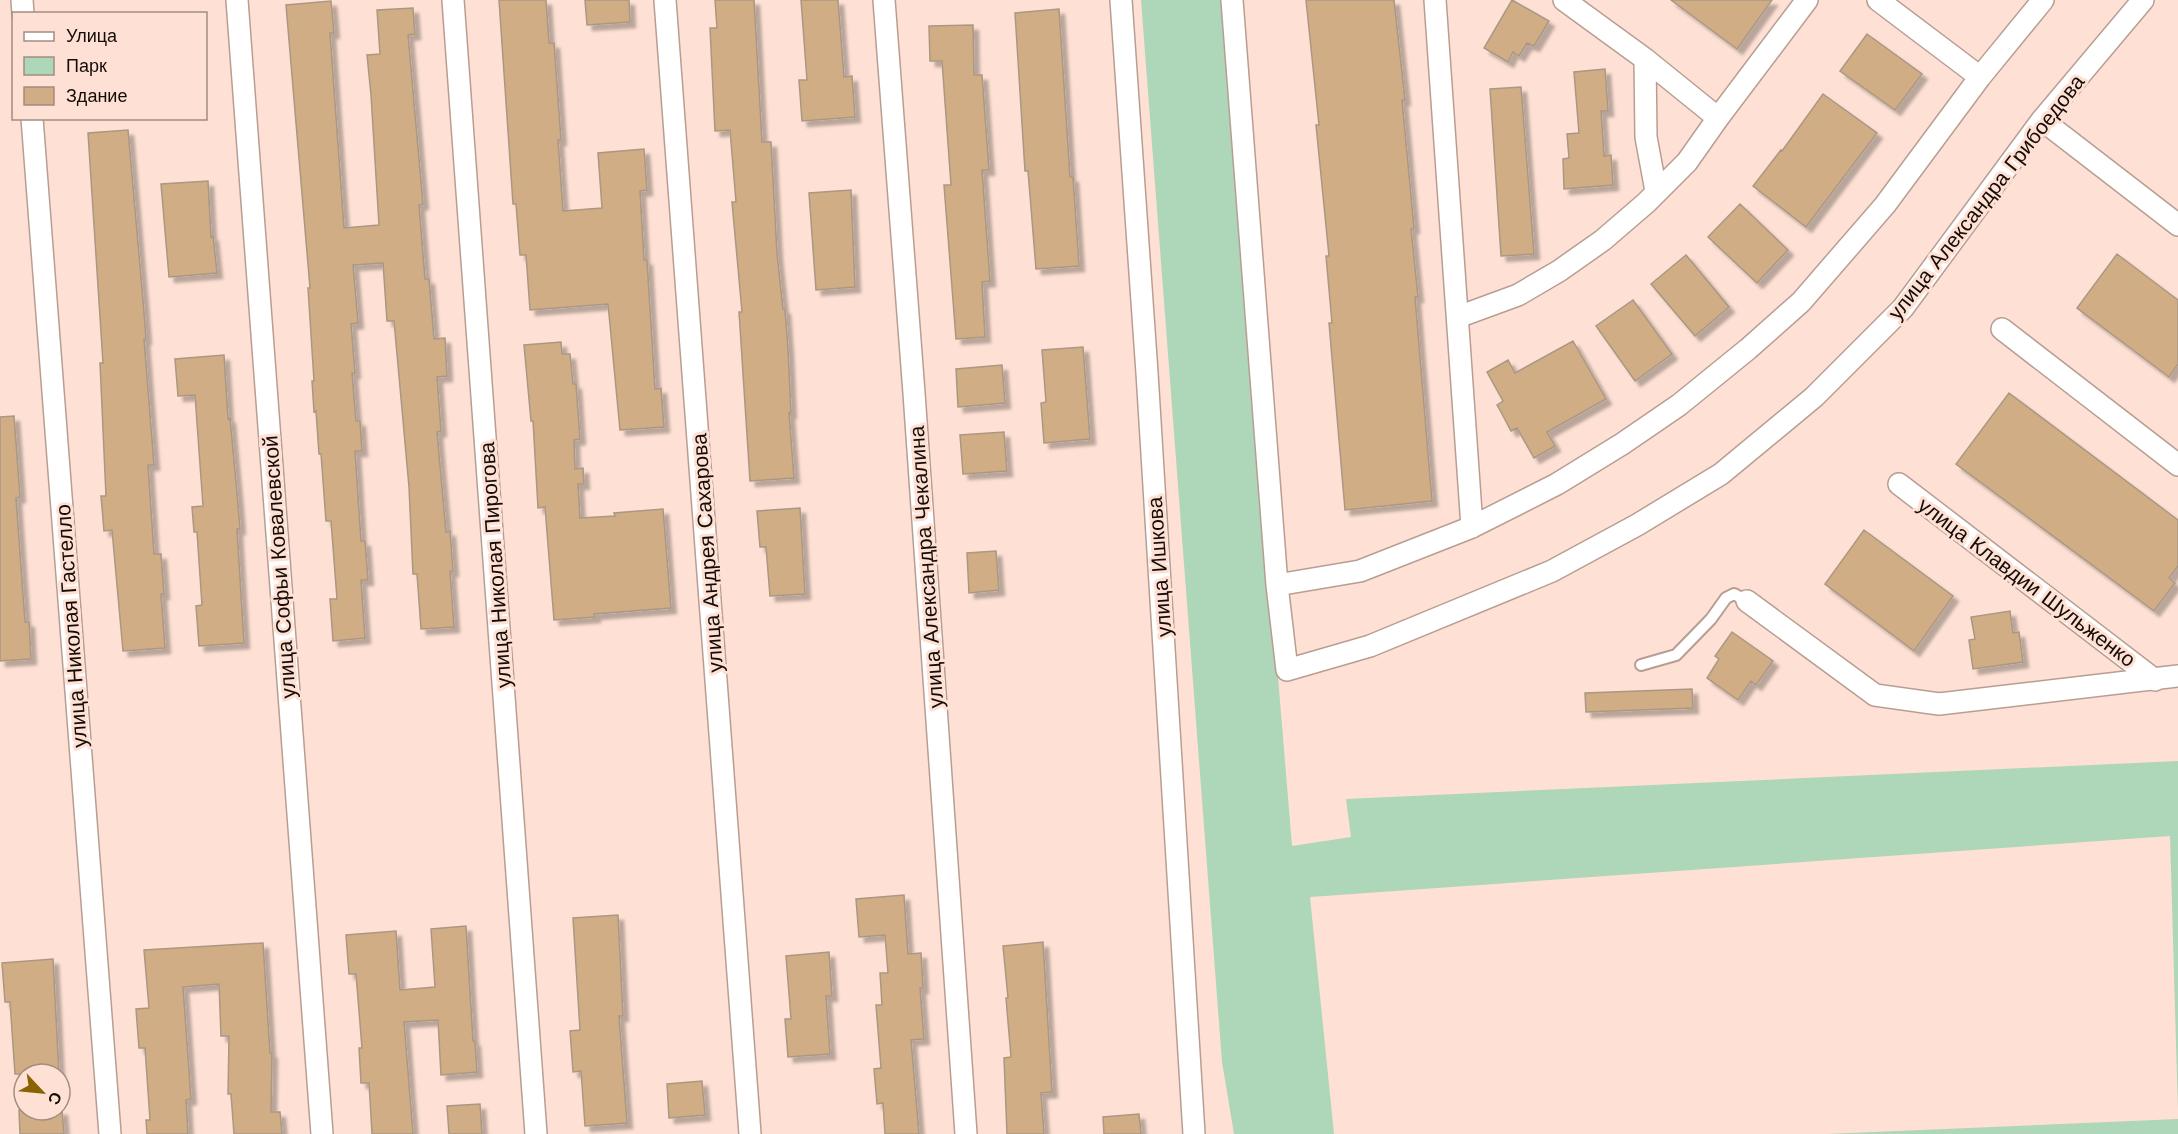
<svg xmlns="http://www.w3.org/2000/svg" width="2178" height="1134" viewBox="0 0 2178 1134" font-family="'Work Sans',sans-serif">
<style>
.green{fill:#aed6b8}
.building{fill:#d0ad84;stroke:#aa9884;stroke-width:1.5;filter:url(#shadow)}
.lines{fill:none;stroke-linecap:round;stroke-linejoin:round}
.lane-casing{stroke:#b89e92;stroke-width:14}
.street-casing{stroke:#b89e92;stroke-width:24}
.lane{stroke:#fff;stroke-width:10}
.street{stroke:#fff;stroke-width:21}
.labels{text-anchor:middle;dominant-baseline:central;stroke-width:6;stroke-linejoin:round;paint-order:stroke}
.street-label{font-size:21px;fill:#150c08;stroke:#fee1d4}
</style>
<defs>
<filter id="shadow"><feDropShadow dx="5.5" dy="5.5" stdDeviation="1.5" flood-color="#0004"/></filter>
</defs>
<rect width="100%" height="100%" fill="#fee1d4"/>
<path class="green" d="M1141,0H1222L1292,846L1351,837L1346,799L2178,761V1111L2170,836L1310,897L1334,1134H1234L1222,1062Z
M2178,1119V1134H1826Z"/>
<path class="building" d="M499,0H546L549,43H554L561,140H558L563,211L602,208L598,153L644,149L647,190L640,191L644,260H647L655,389L661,388L664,427L620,430L608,304L530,310L526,255H520L516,204H513Z
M585,0H629L630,22L587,25Z
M715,0H754L762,142H771L777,254L783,309H785L788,349L791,413H789L794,478L750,481L739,312H742L732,202H736L730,130L715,131L710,28H717Z
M801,0H838L844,77L852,76L855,117L802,121L799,80H807Z
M1306,0H1394L1405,100H1402L1414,228L1411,229L1418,297H1415L1432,501L1345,510L1329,323H1332L1326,256H1329L1316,125H1319Z
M1512,0L1549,21L1534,46L1527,43L1519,56L1513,52L1508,62L1484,48Z
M1671,0H1772L1737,49Z
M331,1L334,33H330L344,228L379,225L371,95L367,55L380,54L377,10L413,8L415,34L408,35L423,204L419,205L425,279H429L434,339L445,338L447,376L437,377L441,431L437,432L446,532L450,531L453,571H450L454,627L421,629L417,574H413L409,487L394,321H387L383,263L353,265L358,323L351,324L355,373H352L356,421H360L362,451H355L361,541H365L368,580H361L365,638L333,641L330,599H337L331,521H326L321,454H319L316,411L314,412L312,381H314L308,288H310L286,5Z
M1059,9L1070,177H1073L1079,266L1036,269L1028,171H1025L1015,13Z
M973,25L974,75H982L989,170H982L990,281L982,282L985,337L956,339L944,185H951L942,61H930L929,26Z
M1867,34L1922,74L1895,110L1840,71Z
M1605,69L1608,111H1601L1604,156L1611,155L1613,185L1564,189L1563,159L1569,158L1567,134L1579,133L1574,72Z
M1521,87L1534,254L1501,256L1490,89Z
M1823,94L1877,133L1806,227L1753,186L1781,150L1782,151Z
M128,130L143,300L146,339H144L154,465H148L154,554H161L164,594H161L165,648L123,651L112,530L104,531L101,496H106L100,363H103L88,133Z
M208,181L211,237L213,236L217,273L169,277L161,184Z
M851,190L855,287L816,290L809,193Z
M1740,204L1788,250L1757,283L1708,237Z
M2117,254L2178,300V364L2169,377L2077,308Z
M1686,255L1729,307L1695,336L1651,284Z
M1633,300L1672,354L1635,381L1596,326Z
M1573,341L1606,399L1547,432L1555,446L1534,458L1517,428L1511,431L1501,412L1497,405L1503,401L1487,372L1508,360L1515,373Z
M561,342L562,354H570L573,384H576L580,439L574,440L575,469L583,468L584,484H578L580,518L615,516L614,513L663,509L671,608L594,614L595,617L554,620L545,507L538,508L533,421H531L524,345Z
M1083,347L1090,439L1044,443L1041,403L1046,402L1042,350Z
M224,355L228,419L230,418L238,504L240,529H237L244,643L199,646L196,606L202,605L197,532H194L192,507L203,506L195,395L178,396L175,359Z
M1002,365L1005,403L958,407L956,369Z
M2009,393L2178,520V566L2169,578L2175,583L2154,611L1956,464Z
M14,416L20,497L16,498L25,622H29L31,659L0,661V417Z
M1004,432L1007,471L963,474L960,435Z
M800,508L805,594L770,596L766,547H760L757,511Z
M1864,530L1953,596L1914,651L1825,584Z
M996,551L999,590L969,593L967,553Z
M2010,611L2013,633L2019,632L2023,662L1973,669L1969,640L1975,639L1971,617Z
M1732,632L1773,661L1756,685L1751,681L1738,700L1707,678L1719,659L1715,656Z
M1692,689L1693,708L1586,712L1585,693Z
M904,895L908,954L921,953L923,988H920L924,1039L911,1040L919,1134H885L883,1103L877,1104L874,1069L881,1068L876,1005H882L880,973H888L885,935L859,937L856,899Z
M618,915L623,1016H619L627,1123L585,1126L581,1071L573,1072L570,1031L580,1030L573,918Z
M466,926L473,1041H475L477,1072L441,1075L438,1020L404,1022L413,1134H372L369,1083H361L359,1048H362L356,974H349L346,935L396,931L400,990L435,987L431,929Z
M1043,942L1052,1092L1041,1093L1044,1134H1007L1004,1058L1011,1057L1006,998H1008L1003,946Z
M263,943L270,1053H272L271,1112H280L282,1134H234L231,1094H228L229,1036H221L219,984L183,987L191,1099L186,1100L188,1134H147L146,1120H150L145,1048H139L136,1009L149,1008L144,950Z
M829,952L832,996H826L830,1054L788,1057L785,1019H791L786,956Z
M53,959L59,1074H15L10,1002H5L2,963Z
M702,1081L705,1115L669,1118L667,1084Z
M480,1104L482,1134H449L447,1106Z
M19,1110H62L64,1134H20Z
M1139,1114L1141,1134H1104L1103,1117Z"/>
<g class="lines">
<defs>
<path id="lane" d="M1641,665L1676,655L1711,619L1726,598L1734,594L1747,601"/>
<path id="street" d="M22,0L23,14
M237,0L322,1134
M453,0L536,1134
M665,0L750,1134
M884,0L914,393L966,1134
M1121,0L1147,373L1194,1134
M1232,0L1277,585L1287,670L1370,646L1552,571L1637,525L1721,474L1814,397L1903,308L2042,120L2143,0
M1435,0L1472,527
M1564,0L1645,59L1718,118
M1878,0L1980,77
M1645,59L1646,137L1656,191
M32,118L110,1134
M2042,120L2178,225
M1458,317L1518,295L1559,271L1603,240L1646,203L1687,162L1718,118L1807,0
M2002,329L2178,465
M1899,484L2155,680
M1277,585L1360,571L1472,527L1557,484L1622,444L1679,405L1748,349L1801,302L1885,205L1980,77L2043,0
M1747,601L1875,695L1939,704L2178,676"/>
</defs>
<use href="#lane" class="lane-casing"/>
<use href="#street" class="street-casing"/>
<use href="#lane" class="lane"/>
<use href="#street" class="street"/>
</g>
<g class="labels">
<g class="street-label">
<text transform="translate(1986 197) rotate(-52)">улица Александра Грибоедова</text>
<text transform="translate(707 553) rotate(-94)">улица Андрея Сахарова</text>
<text transform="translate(495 565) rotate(-94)">улица Николая Пирогова</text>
<text transform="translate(279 567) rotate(-94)">улица Софьи Ковалевской</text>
<text transform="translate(926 567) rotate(-94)">улица Александра Чекалина</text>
<text transform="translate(1159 567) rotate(-94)">улица Ишкова</text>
<text transform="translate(2027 582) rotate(37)">улица Клавдии Шульженко</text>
<text transform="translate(71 626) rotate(-94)">улица Николая Гастелло</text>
</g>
</g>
<rect x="12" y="12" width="195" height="108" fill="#fee1d4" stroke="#a18c82" stroke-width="1.5"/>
<rect x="24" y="32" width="30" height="9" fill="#ffffff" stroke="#a18c82" stroke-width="1.5"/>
<text x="66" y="42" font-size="18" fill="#150c08">Улица</text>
<rect x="24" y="57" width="30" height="18" fill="#aed6b8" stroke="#a18c82" stroke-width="1.5"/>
<text x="66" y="72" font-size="18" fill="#150c08">Парк</text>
<rect x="24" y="87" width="30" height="18" fill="#d0ad84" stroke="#a18c82" stroke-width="1.5"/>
<text x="66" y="102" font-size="18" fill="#150c08">Здание</text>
<g transform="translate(42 1092) rotate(116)"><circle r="28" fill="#fee1d4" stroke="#a18c82" stroke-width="1.5"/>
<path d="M0-4.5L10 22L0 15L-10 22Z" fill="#886300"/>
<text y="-9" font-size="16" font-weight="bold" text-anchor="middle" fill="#150c08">С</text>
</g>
</svg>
